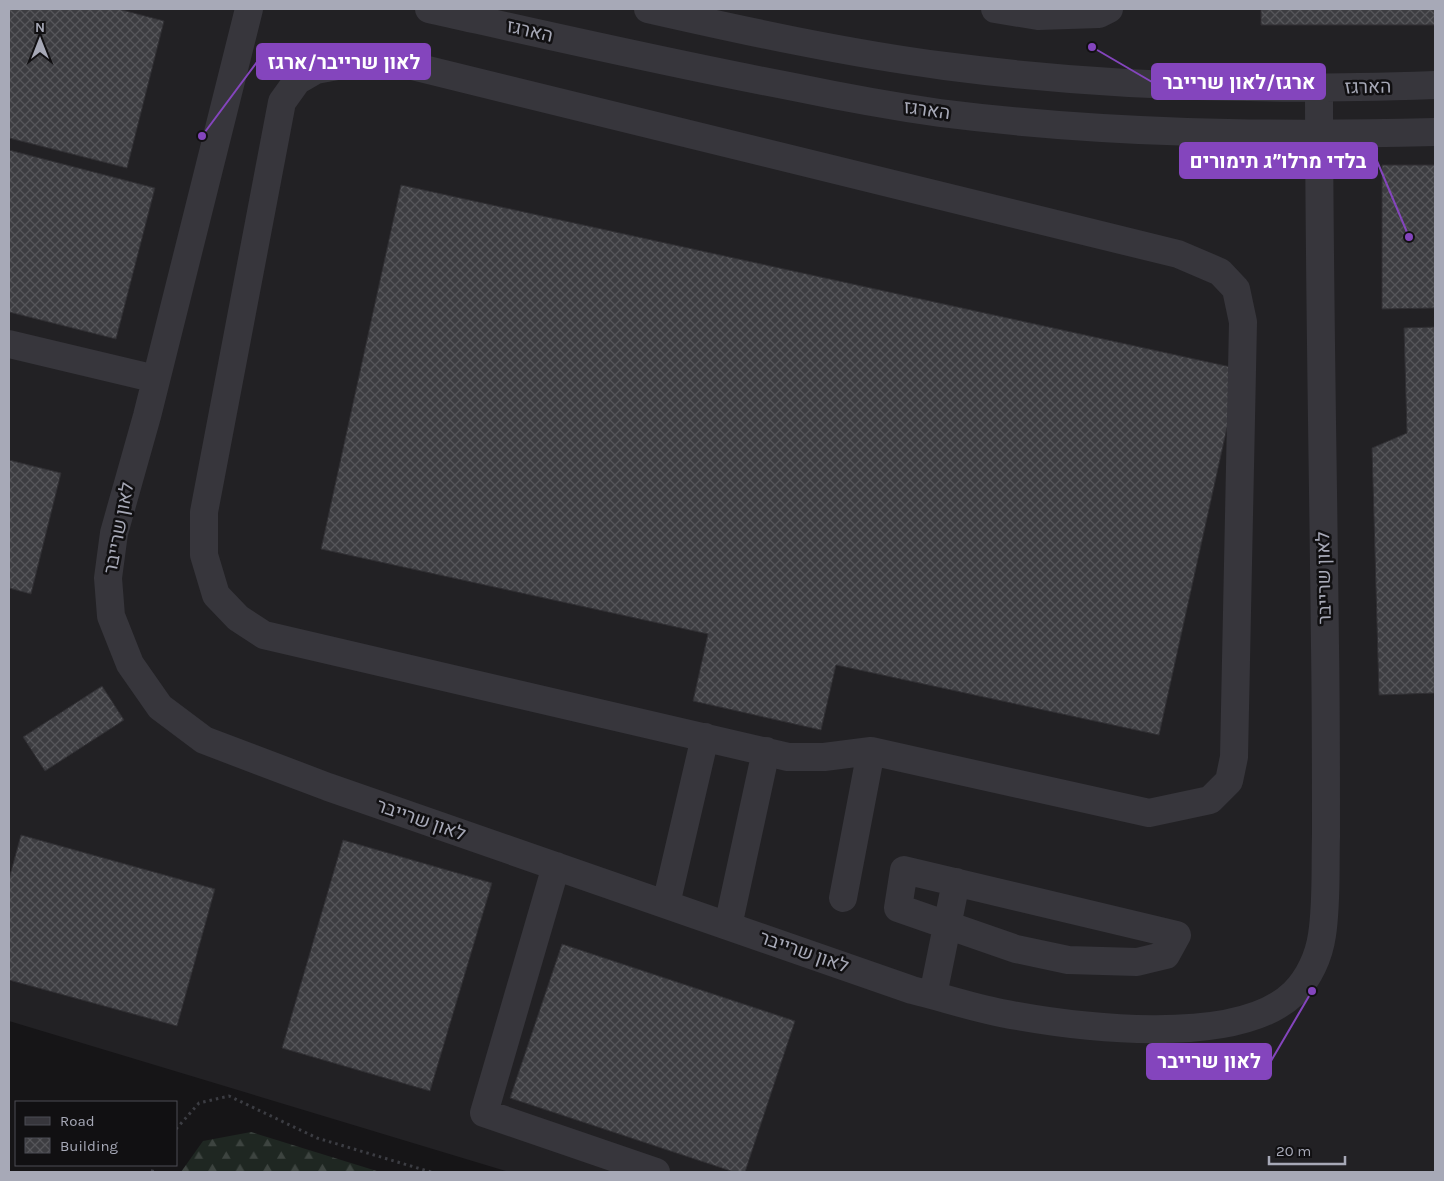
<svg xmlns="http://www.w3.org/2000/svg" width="1444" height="1181" viewBox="0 0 1444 1181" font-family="Karla,Heebo,sans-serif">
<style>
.built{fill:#222124}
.forest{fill:url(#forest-firs)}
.building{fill:url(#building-cross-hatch);stroke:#302f33}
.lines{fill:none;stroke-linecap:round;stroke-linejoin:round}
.path{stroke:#3c3d43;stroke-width:3;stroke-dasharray:2.5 4;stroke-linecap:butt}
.minor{stroke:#37363c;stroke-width:28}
.labels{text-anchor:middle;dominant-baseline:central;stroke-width:5;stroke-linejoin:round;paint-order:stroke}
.street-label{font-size:19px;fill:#a7a9b7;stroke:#111012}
.leader{fill:none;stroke:#8445bd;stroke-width:2}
.callout-dot{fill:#8445bd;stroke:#111012;stroke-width:2}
.callout{fill:#8445bd;stroke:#8445bd;stroke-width:2}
.callout-label{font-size:20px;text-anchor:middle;font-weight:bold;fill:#fff}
</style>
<defs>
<pattern id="forest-firs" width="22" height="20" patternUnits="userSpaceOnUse" patternTransform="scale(1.25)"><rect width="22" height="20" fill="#1f2722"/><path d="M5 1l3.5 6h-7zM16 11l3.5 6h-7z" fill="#3d4440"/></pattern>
<pattern id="building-cross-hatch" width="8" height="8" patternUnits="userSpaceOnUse" patternTransform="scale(1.25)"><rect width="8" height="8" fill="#3d3d41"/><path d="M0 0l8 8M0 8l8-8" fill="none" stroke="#56565a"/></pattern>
</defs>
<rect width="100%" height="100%" fill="#161517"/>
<path class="built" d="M9,9H1435V1172H509L9,1021Z"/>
<path class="forest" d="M251,1132L380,1172H181L203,1141Z"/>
<path class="building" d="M9,9H118L164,21L127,168L9,138Z
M1261,9H1435V25H1261Z
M9,150L155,188L116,339L9,312Z
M1382,165H1435V308L1382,309Z
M401,185L1240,369L1159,735L836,665L821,730L693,701L708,634L321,549Z
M1435,327V693L1379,695L1372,448L1407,433L1404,328Z
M9,460L61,473L31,594L9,588Z
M102,686L124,720L45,771L23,737Z
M21,835L215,889L177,1026L9,980V879Z
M343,840L492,883L430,1091L282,1048Z
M562,944L795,1021L745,1172H734L510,1098Z"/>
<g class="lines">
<path class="path" d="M176,1129L199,1103L229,1096L317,1138L431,1172
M152,1172L154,1165"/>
<path class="minor" d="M249,9L147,416L114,533L108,578L111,616L130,664L160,707L204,740L328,787L912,990C941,997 971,1007 1001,1013C1073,1027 1237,1049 1294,993C1309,978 1319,956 1322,935C1327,902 1325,869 1326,836C1326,773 1326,709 1325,646C1323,460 1319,274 1319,88
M429,9C550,36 672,64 794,87C842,97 891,106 940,113C1106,134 1268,136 1435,132
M648,9C745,31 846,53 945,66C1045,79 1147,86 1248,87C1310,89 1373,87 1435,85
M995,9L1038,16L1099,14L1109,9
M359,62L412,66L1178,254L1220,272L1236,289L1243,322L1234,757L1229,781L1210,800L1149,813L871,751L824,757H788L264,635L238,618L216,595L204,555V512L282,102L297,81L316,70Z
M9,344L156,379
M556,866L484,1113L656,1172
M904,870L1177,935L1166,955L1137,962L1068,960L1016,949L898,908Z
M843,898L871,751
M666,904L705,737
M728,926L766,751
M933,995L956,882"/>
</g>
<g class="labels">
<g class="street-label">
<text transform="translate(530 31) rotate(13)">הארגז</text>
<text transform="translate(1368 87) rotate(-1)">הארגז</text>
<text transform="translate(927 110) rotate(8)">הארגז</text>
<text transform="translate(119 528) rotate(-79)">לאון שרייבר</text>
<text transform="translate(1324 578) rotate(-91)">לאון שרייבר</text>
<text transform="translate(421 820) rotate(19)">לאון שרייבר</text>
<text transform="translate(804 952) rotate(19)">לאון שרייבר</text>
</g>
</g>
<path class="leader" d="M202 136L257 62M1092 47L1152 82M1409 237L1377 161M1312 991L1271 1061"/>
<g class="callout-dot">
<circle cx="202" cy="136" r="5"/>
<circle cx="1092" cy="47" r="5"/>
<circle cx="1409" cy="237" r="5"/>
<circle cx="1312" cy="991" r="5"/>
</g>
<g class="callout">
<rect x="257" y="44" width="173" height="35" rx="5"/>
<rect x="1152" y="64" width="173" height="35" rx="5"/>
<rect x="1180" y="143" width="197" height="35" rx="5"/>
<rect x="1147" y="1044" width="124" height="35" rx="5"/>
</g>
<g class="callout-label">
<text x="344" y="69">לאון שרייבר/ארגז</text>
<text x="1239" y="89">ארגז/לאון שרייבר</text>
<text x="1278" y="168">בלדי מרלו״ג תימורים</text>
<text x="1209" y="1068">לאון שרייבר</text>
</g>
<rect width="1444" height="1181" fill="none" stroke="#a7a9b7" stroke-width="20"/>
<rect x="15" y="1101" width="162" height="65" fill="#111012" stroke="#4d4d54"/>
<rect x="25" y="1117" width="25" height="8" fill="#37363c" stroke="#4d4d54"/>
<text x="60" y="1126" font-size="15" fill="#a7a9b7">Road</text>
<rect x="25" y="1138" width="25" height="15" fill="url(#building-cross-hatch)" stroke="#4d4d54"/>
<text x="60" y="1151" font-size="15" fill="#a7a9b7">Building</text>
<g transform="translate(40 40)" stroke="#111012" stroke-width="4" paint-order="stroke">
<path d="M0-4L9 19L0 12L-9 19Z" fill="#a7a9b7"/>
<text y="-8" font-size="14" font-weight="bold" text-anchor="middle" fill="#a7a9b7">N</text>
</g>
<path d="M1269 1156v8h76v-8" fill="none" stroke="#a7a9b7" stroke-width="2.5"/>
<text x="1276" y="1156" font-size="15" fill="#a7a9b7" stroke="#111012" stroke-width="4" paint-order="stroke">20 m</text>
</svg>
